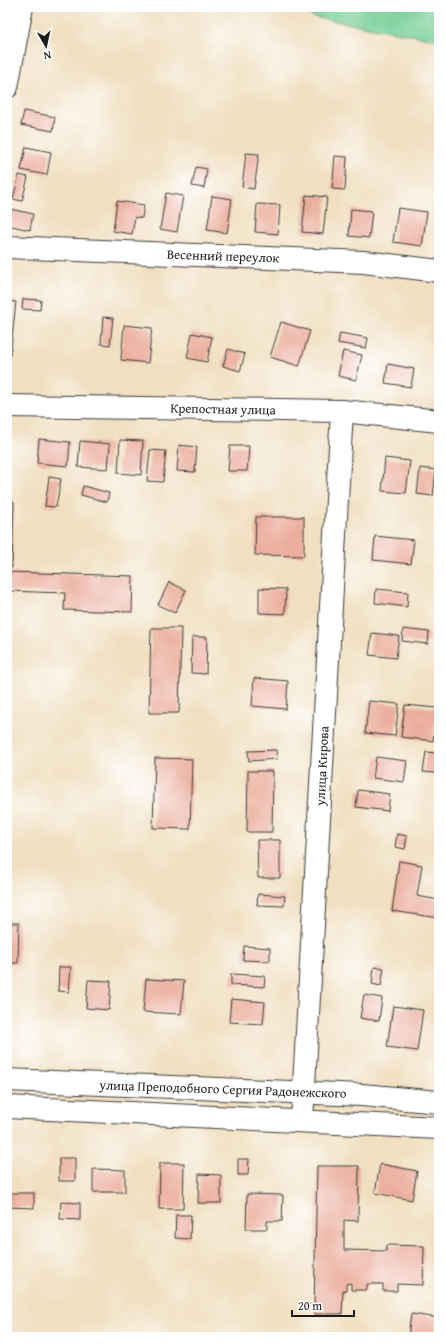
<svg xmlns="http://www.w3.org/2000/svg" width="446" height="1344" viewBox="0 0 446 1344" font-family="'Gentium Book Plus',serif">
<style>
.green{fill:#75ce94;stroke:#487558}
.building{fill:#ebae9d}
.lines{fill:none;stroke-linecap:round;stroke-linejoin:round}
.minor-casing{stroke:#3c3935;stroke-width:24}
.minor{stroke:#fff;stroke-width:22}
.labels{text-anchor:middle;dominant-baseline:central;stroke-width:3.5;stroke-linejoin:round;paint-order:stroke}
.street-label{font-size:13px;fill:#1c1c1c;stroke:#fff}
</style>
<rect width="100%" height="100%" fill="#fff"/>
<filter id="ink" filterUnits="userSpaceOnUse"><feTurbulence type="fractalNoise" baseFrequency=".025" numOctaves="2"/><feDisplacementMap in="SourceGraphic" scale="8" xChannelSelector="R" yChannelSelector="G"/><feConvolveMatrix kernelMatrix="1 2 1 2 8 2 1 2 1" color-interpolation-filters="sRGB"/></filter>
<filter id="wash" filterUnits="userSpaceOnUse"><feTurbulence type="fractalNoise" baseFrequency=".012" numOctaves="4" result="noise"/><feDisplacementMap in="SourceGraphic" scale="16" xChannelSelector="R" yChannelSelector="G"/><feGaussianBlur stdDeviation="0.9" result="paint"/><feColorMatrix in="noise" values="0 0 0 0 0 0 0 0 0 0 0 0 0 0 0 0 0 1.4 0 .05"/><feComposite in="paint" operator="in"/></filter>
<g filter="url(#wash)">
<rect width="100%" height="100%" fill="#f0dfc0"/>
<path class="green" d="M296,7H439V40L313,17Z"/>
<g id="blocks">
<path class="building" d="M24,111L55,117L53,131L21,125Z
M26,147L51,152L47,175L21,170Z
M246,153L259,154L254,189L242,187Z
M335,156L347,157L345,190L332,189Z
M196,167L207,169L204,188L192,186Z
M19,175L28,177L22,201L13,199Z
M166,193L183,196L177,232L160,229Z
M306,195L327,197L323,234L302,232Z
M212,196L232,199L227,233L207,230Z
M117,201L144,205L142,218L135,217L132,234L113,231Z
M257,204L280,205L278,234L255,232Z
M398,208L427,212L422,246L393,242Z
M10,209L33,214L30,230L7,225Z
M351,209L372,211L369,238L349,236Z
M23,299L41,300L40,310L22,309Z
M7,301L16,302L10,357H7Z
M103,317L113,318L110,345L101,344Z
M281,322L310,331L299,366L270,357Z
M124,325L152,328L148,363L121,360Z
M192,333L212,337L207,362L187,358Z
M340,333L368,338L366,348L338,343Z
M228,349L245,354L240,371L223,366Z
M343,351L362,355L356,380L338,376Z
M388,364L414,369L411,387L385,383Z
M39,439L70,442L68,466L37,463Z
M120,440L143,441L141,475L118,473Z
M80,441L110,444L108,469L78,467Z
M179,445L197,447L195,472L177,471Z
M230,446H249L247,471H228Z
M150,450L166,451L163,482L147,481Z
M385,458L410,461L406,493L382,491Z
M420,468L436,470L433,496L417,494Z
M49,477L61,479L56,507L45,506Z
M83,486L109,493L107,502L81,495Z
M7,502H14L12,568L7,567Z
M256,517H304V556L255,555Z
M438,531H439V553L435,552Z
M375,536L414,540L411,564L373,560Z
M7,572L133,576L132,612L64,610L65,593L7,591Z
M169,582L186,590L175,613L158,605Z
M259,588L286,589L285,614L259,613Z
M376,589L408,592L407,607L375,603Z
M151,628H181L179,713H149Z
M403,629L429,632L428,644L402,641Z
M372,633L399,636L396,658L369,655Z
M192,637H207L206,674L191,673Z
M254,678L288,681L286,709L252,706Z
M369,701L399,704L395,736L365,733Z
M405,705L437,708L433,741L401,737Z
M276,750L277,759L249,761L248,751Z
M426,752L437,753L435,773L423,772Z
M376,757L407,761L404,782L373,778Z
M155,758L192,759L190,829L153,828Z
M248,771H273L272,832H247Z
M358,790L390,794L388,811L356,807Z
M397,834L407,836L405,849L395,847Z
M257,840H280V878H258Z
M399,861L422,865L417,896L439,900V918L392,911Z
M258,894L285,896L284,906L257,905Z
M7,923H19L18,963H7Z
M244,946L270,948V961L243,960Z
M59,967H71L69,992L58,991Z
M374,967L384,968L381,986L372,984Z
M231,974L265,976L264,987L231,985Z
M146,979L184,981L181,1014L143,1012Z
M88,980L111,981L109,1010L86,1008Z
M364,995L382,998L379,1021L360,1018Z
M231,999L265,1002L263,1024L229,1022Z
M393,1006L423,1010L417,1051L387,1047Z
M59,1158H75V1181H59Z
M238,1159H249L248,1175H238Z
M160,1163H184L183,1209H159Z
M380,1164L417,1171L412,1200L375,1193Z
M317,1166H359L358,1221L344,1220V1250L386,1251V1245L424,1246L423,1285L397,1284V1291H383V1284H367V1290H351V1283L346,1284V1291L343,1290L342,1314H314Z
M93,1169L125,1170V1192H93Z
M199,1174L221,1175V1203H198Z
M7,1193H34V1208L7,1207Z
M247,1194L283,1195L282,1221H267V1229H246Z
M61,1202L80,1203V1220L60,1219Z
M176,1215H191L190,1239L175,1238Z
M411,1314L439,1318V1337H408Z"/>
</g>
</g>
<g filter="url(#ink)">
<use href="#blocks" fill-opacity="0" stroke="#3c3935" stroke-width="1"/>
<g class="lines">
<defs>
<path id="minor" d="M7,87L22,7
M7,247L364,262L439,271
M7,406L342,411L439,421
M7,1080L362,1095L439,1102
M7,1107L439,1128
M302,1121L342,411"/>
</defs>
<use href="#minor" class="minor-casing"/>
<use href="#minor" class="minor"/>
</g>
</g>
<g class="labels">
<g class="street-label">
<text transform="translate(223 256) rotate(2)">Весенний переулок</text>
<text transform="translate(223 409) rotate(1)">Крепостная улица</text>
<text transform="translate(322 766) rotate(-87)">улица Кирова</text>
<text transform="translate(223 1089) rotate(2)">улица Преподобного Сергия Радонежского</text>
</g>
</g>
<rect width="446" height="1344" fill="none" stroke="#fff" stroke-width="24"/>
<g transform="translate(46 46) rotate(171)" stroke="#ffffff" stroke-width="3" paint-order="stroke">
<path d="M0-3L7 15L0 10L-7 15Z" fill="#1c1c1c"/>
<text y="-6" font-size="11" font-weight="bold" text-anchor="middle" fill="#1c1c1c">N</text>
</g>
<path d="M292 1310v6h62v-6" fill="none" stroke="#1c1c1c" stroke-width="2"/>
<text x="298" y="1310" font-size="12" fill="#1c1c1c" stroke="#ffffff" stroke-width="3" paint-order="stroke">20 m</text>
</svg>
